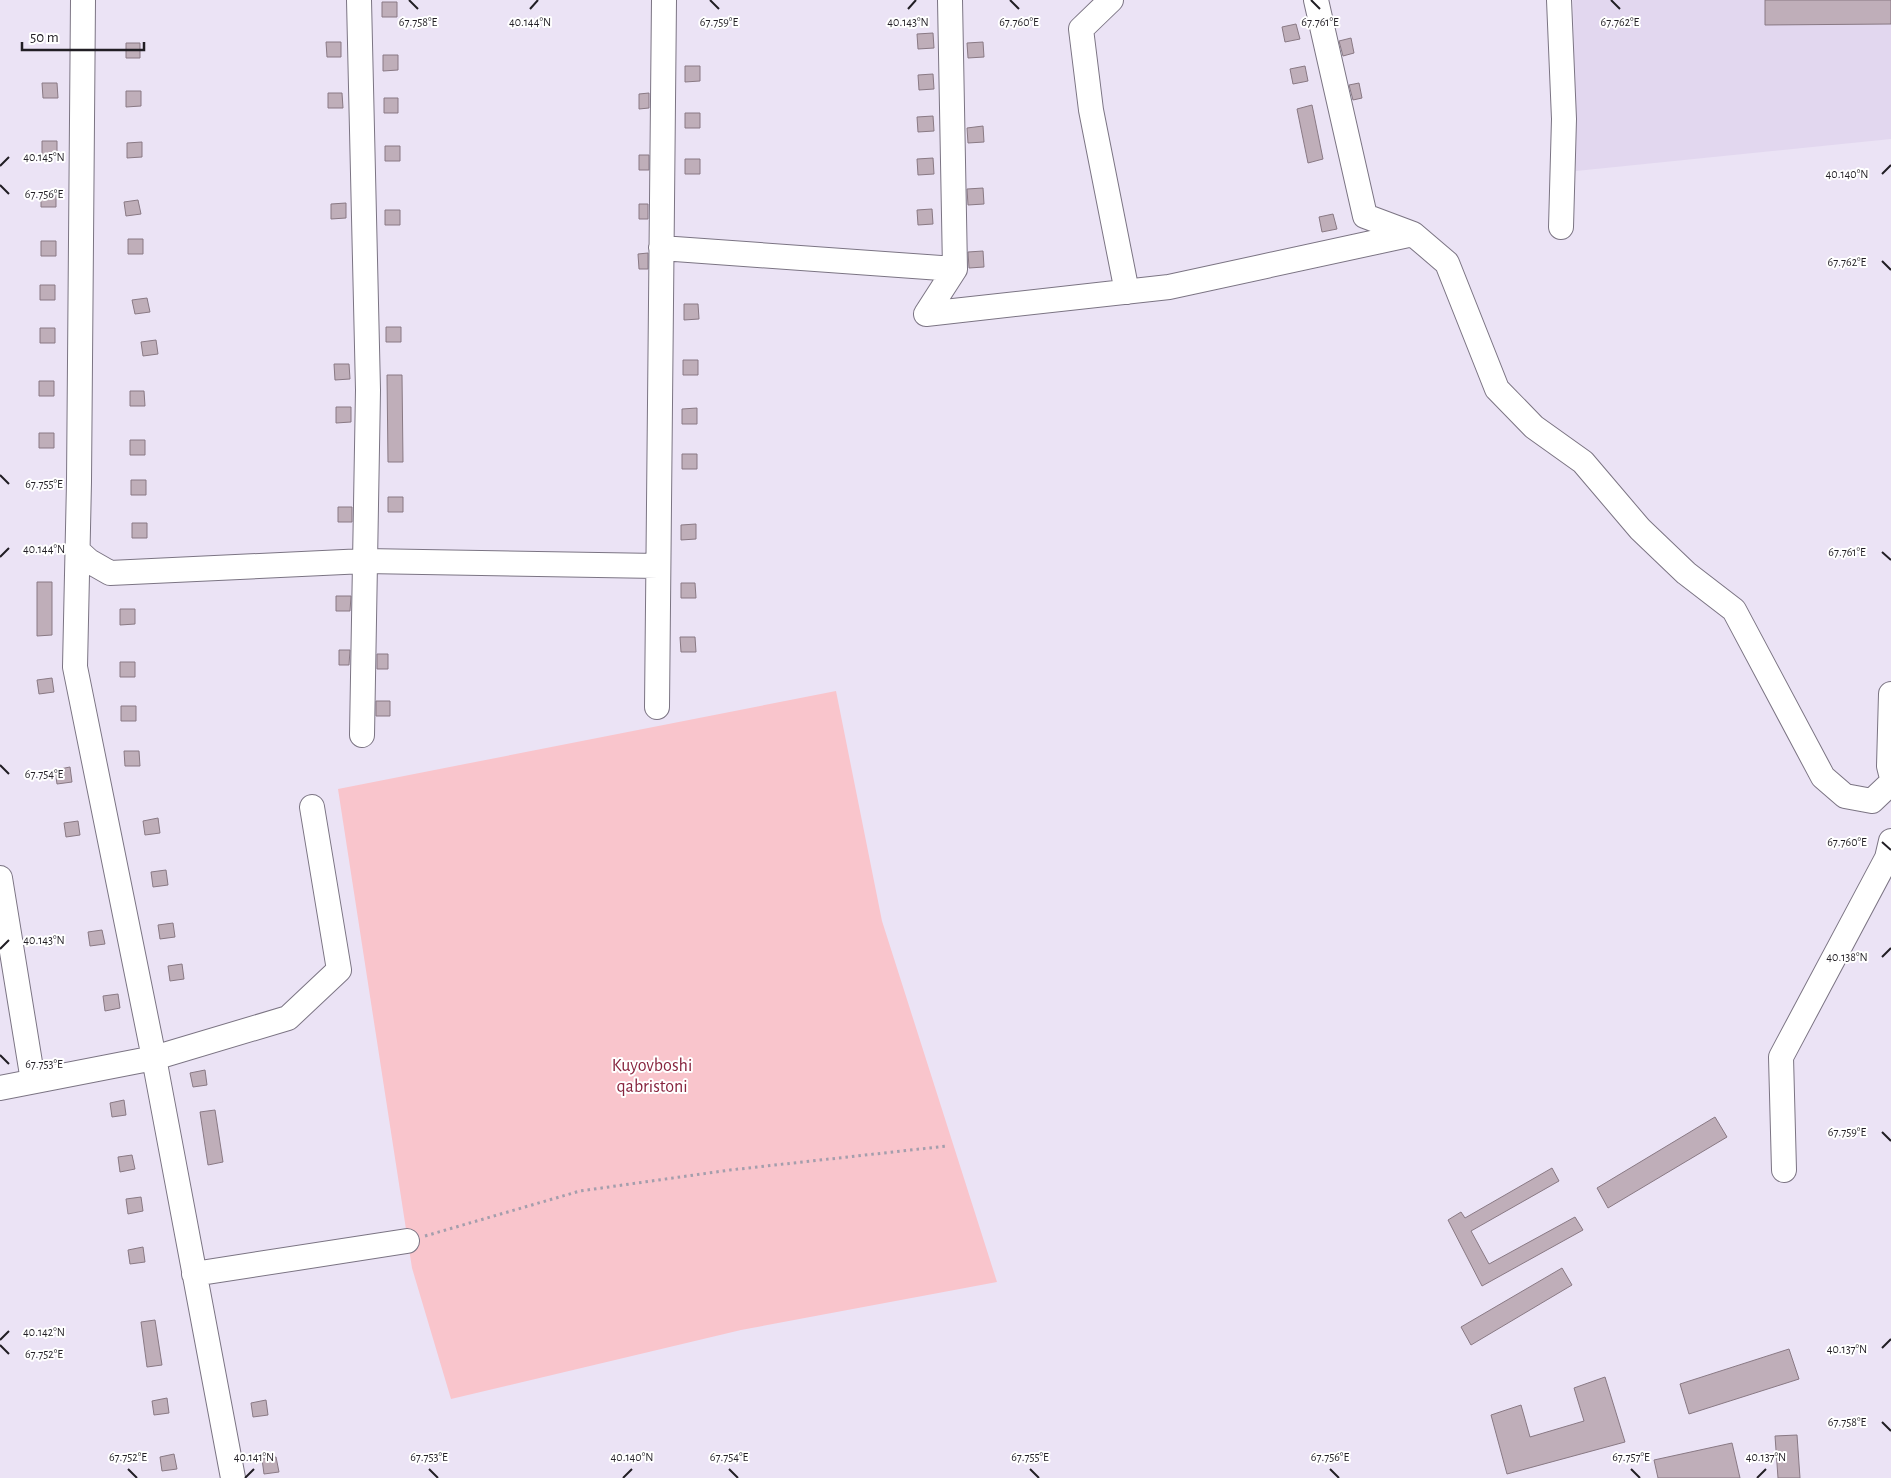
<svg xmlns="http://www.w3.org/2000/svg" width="1891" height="1478" viewBox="0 0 1891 1478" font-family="'Alegreya Sans',sans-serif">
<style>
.built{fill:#e2d7ef}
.green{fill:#f9c5cc}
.building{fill:#bfaeb9;stroke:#897984}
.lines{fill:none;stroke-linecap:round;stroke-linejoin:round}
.minor-casing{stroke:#7b7483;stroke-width:26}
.path{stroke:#a49eac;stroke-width:3;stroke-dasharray:2.5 4;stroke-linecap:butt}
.minor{stroke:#fff;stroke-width:24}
.ticks{fill:none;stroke:#211e24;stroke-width:2}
.labels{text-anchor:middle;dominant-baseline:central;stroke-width:4;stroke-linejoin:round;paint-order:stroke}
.park-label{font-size:18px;fill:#87243e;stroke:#fff}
.ticks-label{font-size:12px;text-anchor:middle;fill:#211e24;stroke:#fff;stroke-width:4;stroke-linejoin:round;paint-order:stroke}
</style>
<rect width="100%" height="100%" fill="#ebe3f5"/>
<path class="built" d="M1573,0H1891V139L1576,171Z"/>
<path class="green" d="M836,691L882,921L997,1282L741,1330L451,1399L412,1268L338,789Z"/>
<path class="building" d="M1765,0H1891V24L1765,25Z
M382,2H397V17H382Z
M1296,24L1300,39L1285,42L1282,27Z
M933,33L934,48L918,49L917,34Z
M1351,38L1354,53L1343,56L1339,41Z
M326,42H341V57H327Z
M983,42L984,57L968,58L967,43Z
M126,43H140V58H126Z
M383,55H398V70L383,71Z
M685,66H700V81L685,82Z
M1305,66L1308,81L1293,84L1290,69Z
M933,74L934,89L919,90L918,75Z
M42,83H57L58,98H43Z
M1359,83L1362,98L1353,100L1349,85Z
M126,91H141V106L126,107Z
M328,93H342L343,108H328Z
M649,93V108L639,109V94Z
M384,98H398V113H384Z
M1312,105L1323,159L1308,163L1297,109Z
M685,113H700V128H685Z
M933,116L934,131L918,132L917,117Z
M983,126L984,142L968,143L967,128Z
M42,141H57V156H42Z
M142,142V157L127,158V143Z
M385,146H400V161H385Z
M639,155H649V170H639Z
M933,158L934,174L918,175L917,159Z
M685,159H700V174H685Z
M983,188L984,204L968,205L967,189Z
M41,192H56V207H41Z
M138,200L141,214L126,216L124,202Z
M346,203V218L331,219V204Z
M639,204H648V219H639Z
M932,209L933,224L918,225L917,210Z
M385,210H400V225H385Z
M1333,214L1337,229L1322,232L1319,217Z
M128,239H143V254H128Z
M41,241H56V256H41Z
M983,251L984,267L969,268L968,252Z
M648,253V269H639L638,254Z
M40,285H55V300H40Z
M147,298L150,312L135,314L132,300Z
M684,304H698L699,319L684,320Z
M386,327H401V342H386Z
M40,328H55V343H40Z
M156,340L158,354L143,356L141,342Z
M683,360H698V375H683Z
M334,364H349L350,379L335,380Z
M387,375H402L403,462H388Z
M39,381H54V396H39Z
M130,391H144L145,406H130Z
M336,407H351V422L336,423Z
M697,408V424H682V409Z
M39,433H54V448H39Z
M130,440H145V455H130Z
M682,454H697V469H682Z
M131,480H146V495H131Z
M388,497H403V512H388Z
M338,507H352V522H338Z
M132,523H147V538H132Z
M696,524V539L681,540V525Z
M37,582H52V635L37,636Z
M681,583H695L696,598H681Z
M336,596H351L350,611H336Z
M120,609H135V624L120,625Z
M680,637H695L696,652H681Z
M339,650H350L349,665H339Z
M377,654H388V669H377Z
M120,662H135V677H120Z
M52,678L54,692L39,694L37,680Z
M376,701H390V716H376Z
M121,706H136V721H121Z
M124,751H139L140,766H125Z
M70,767L72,782L57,784L55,770Z
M158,818L160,833L145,835L143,821Z
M78,821L80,835L66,837L64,823Z
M166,870L168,885L153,887L151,872Z
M173,923L175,937L160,939L158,925Z
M102,930L105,944L90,946L88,932Z
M182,964L184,979L170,981L168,966Z
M118,994L120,1008L105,1011L103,996Z
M205,1070L207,1085L193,1087L190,1073Z
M124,1100L126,1115L112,1117L110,1103Z
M215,1110L223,1162L208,1165L200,1112Z
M1715,1117L1727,1137L1608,1208L1597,1188Z
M132,1155L135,1169L120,1172L118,1157Z
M1552,1168L1559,1181L1471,1231L1489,1264L1575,1217L1583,1230L1482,1286L1448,1220L1461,1212L1465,1218Z
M141,1197L143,1211L128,1214L126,1199Z
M143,1247L145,1262L130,1264L128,1250Z
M1562,1268L1572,1285L1471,1345L1461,1327Z
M155,1320L162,1365L147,1367L141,1322Z
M1789,1349L1799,1379L1689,1414L1680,1384Z
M1605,1377L1625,1442L1507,1474L1491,1415L1521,1405L1530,1437L1584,1421L1574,1388Z
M167,1398L169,1413L154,1415L152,1401Z
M266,1400L268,1415L253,1417L251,1403Z
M1797,1435L1800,1478H1778L1775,1436Z
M1732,1443L1740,1478H1658L1654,1460Z
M174,1454L177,1469L162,1471L160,1457Z
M276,1457L279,1472L264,1474L262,1459Z"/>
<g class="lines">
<defs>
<path id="minor" d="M83,0L79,482L75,667L154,1058L233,1478
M359,0L368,390L362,735
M1111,0L1081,29L1091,110L1127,292
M1316,0L1365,216L1413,234L1447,263L1497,389L1534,427L1583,462L1640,529L1686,573L1734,610L1823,777L1845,796L1872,801L1891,783
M1559,0L1564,119L1561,227
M661,248L955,269
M926,314L1169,287L1413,234
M926,314L955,269L950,0
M78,551L89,561L110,573L365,561L658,566
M1891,694L1889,766L1891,774
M657,707L664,0
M0,878L33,1081
M0,1088L154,1058L288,1018L339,970L312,807
M1784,1170L1781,1057L1887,858L1891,841
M194,1274L407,1241"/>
</defs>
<use href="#minor" class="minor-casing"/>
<path class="path" d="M425,1236L580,1191L730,1170L947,1146"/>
<use href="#minor" class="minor"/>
</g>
<path class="ticks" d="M409,0L418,9M710,0L719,9M1010,0L1019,9M1311,0L1320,9M1611,0L1620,9M530,9L538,0M908,9L916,0M0,166L9,157M1882,174L1891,165M0,185L9,194M1882,261L1891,270M0,475L9,484M1882,552L1891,560M0,557L9,548M0,765L9,774M1882,842L1891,850M0,949L9,940M1882,957L1891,948M0,1055L9,1064M1882,1132L1891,1141M0,1340L9,1331M0,1345L9,1354M1882,1348L1891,1339M1882,1422L1891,1431M128,1469L137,1478M429,1469L438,1478M729,1469L738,1478M1030,1469L1039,1478M1330,1469L1339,1478M1631,1469L1640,1478M245,1478L254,1469M623,1478L632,1469M1757,1478L1766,1469"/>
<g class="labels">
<g class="park-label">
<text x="652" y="1066">Kuyovboshi<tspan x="652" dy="21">qabristoni</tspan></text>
</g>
</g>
<g class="ticks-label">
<text x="418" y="26">67.758°E</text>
<text x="719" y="26">67.759°E</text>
<text x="1019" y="26">67.760°E</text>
<text x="1320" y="26">67.761°E</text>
<text x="1620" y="26">67.762°E</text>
<text x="530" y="26">40.144°N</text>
<text x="908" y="26">40.143°N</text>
<text x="44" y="161">40.145°N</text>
<text x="1847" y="178">40.140°N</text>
<text x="44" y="198">67.756°E</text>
<text x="1847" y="266">67.762°E</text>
<text x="44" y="488">67.755°E</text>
<text x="44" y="553">40.144°N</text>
<text x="1847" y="556">67.761°E</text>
<text x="44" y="778">67.754°E</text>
<text x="1847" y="846">67.760°E</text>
<text x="44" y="944">40.143°N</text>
<text x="1847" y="961">40.138°N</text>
<text x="44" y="1068">67.753°E</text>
<text x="1847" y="1136">67.759°E</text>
<text x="44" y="1336">40.142°N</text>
<text x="1847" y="1353">40.137°N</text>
<text x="44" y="1358">67.752°E</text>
<text x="1847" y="1426">67.758°E</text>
<text x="254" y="1461">40.141°N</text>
<text x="632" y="1461">40.140°N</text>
<text x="1766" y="1461">40.137°N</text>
<text x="128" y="1461">67.752°E</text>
<text x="429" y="1461">67.753°E</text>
<text x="729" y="1461">67.754°E</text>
<text x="1030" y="1461">67.755°E</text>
<text x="1330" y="1461">67.756°E</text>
<text x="1631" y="1461">67.757°E</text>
</g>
<path d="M22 42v8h122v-8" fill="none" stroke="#211e24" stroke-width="2.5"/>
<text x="30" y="42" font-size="15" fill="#211e24" stroke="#ffffff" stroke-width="4" paint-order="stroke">50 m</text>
</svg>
